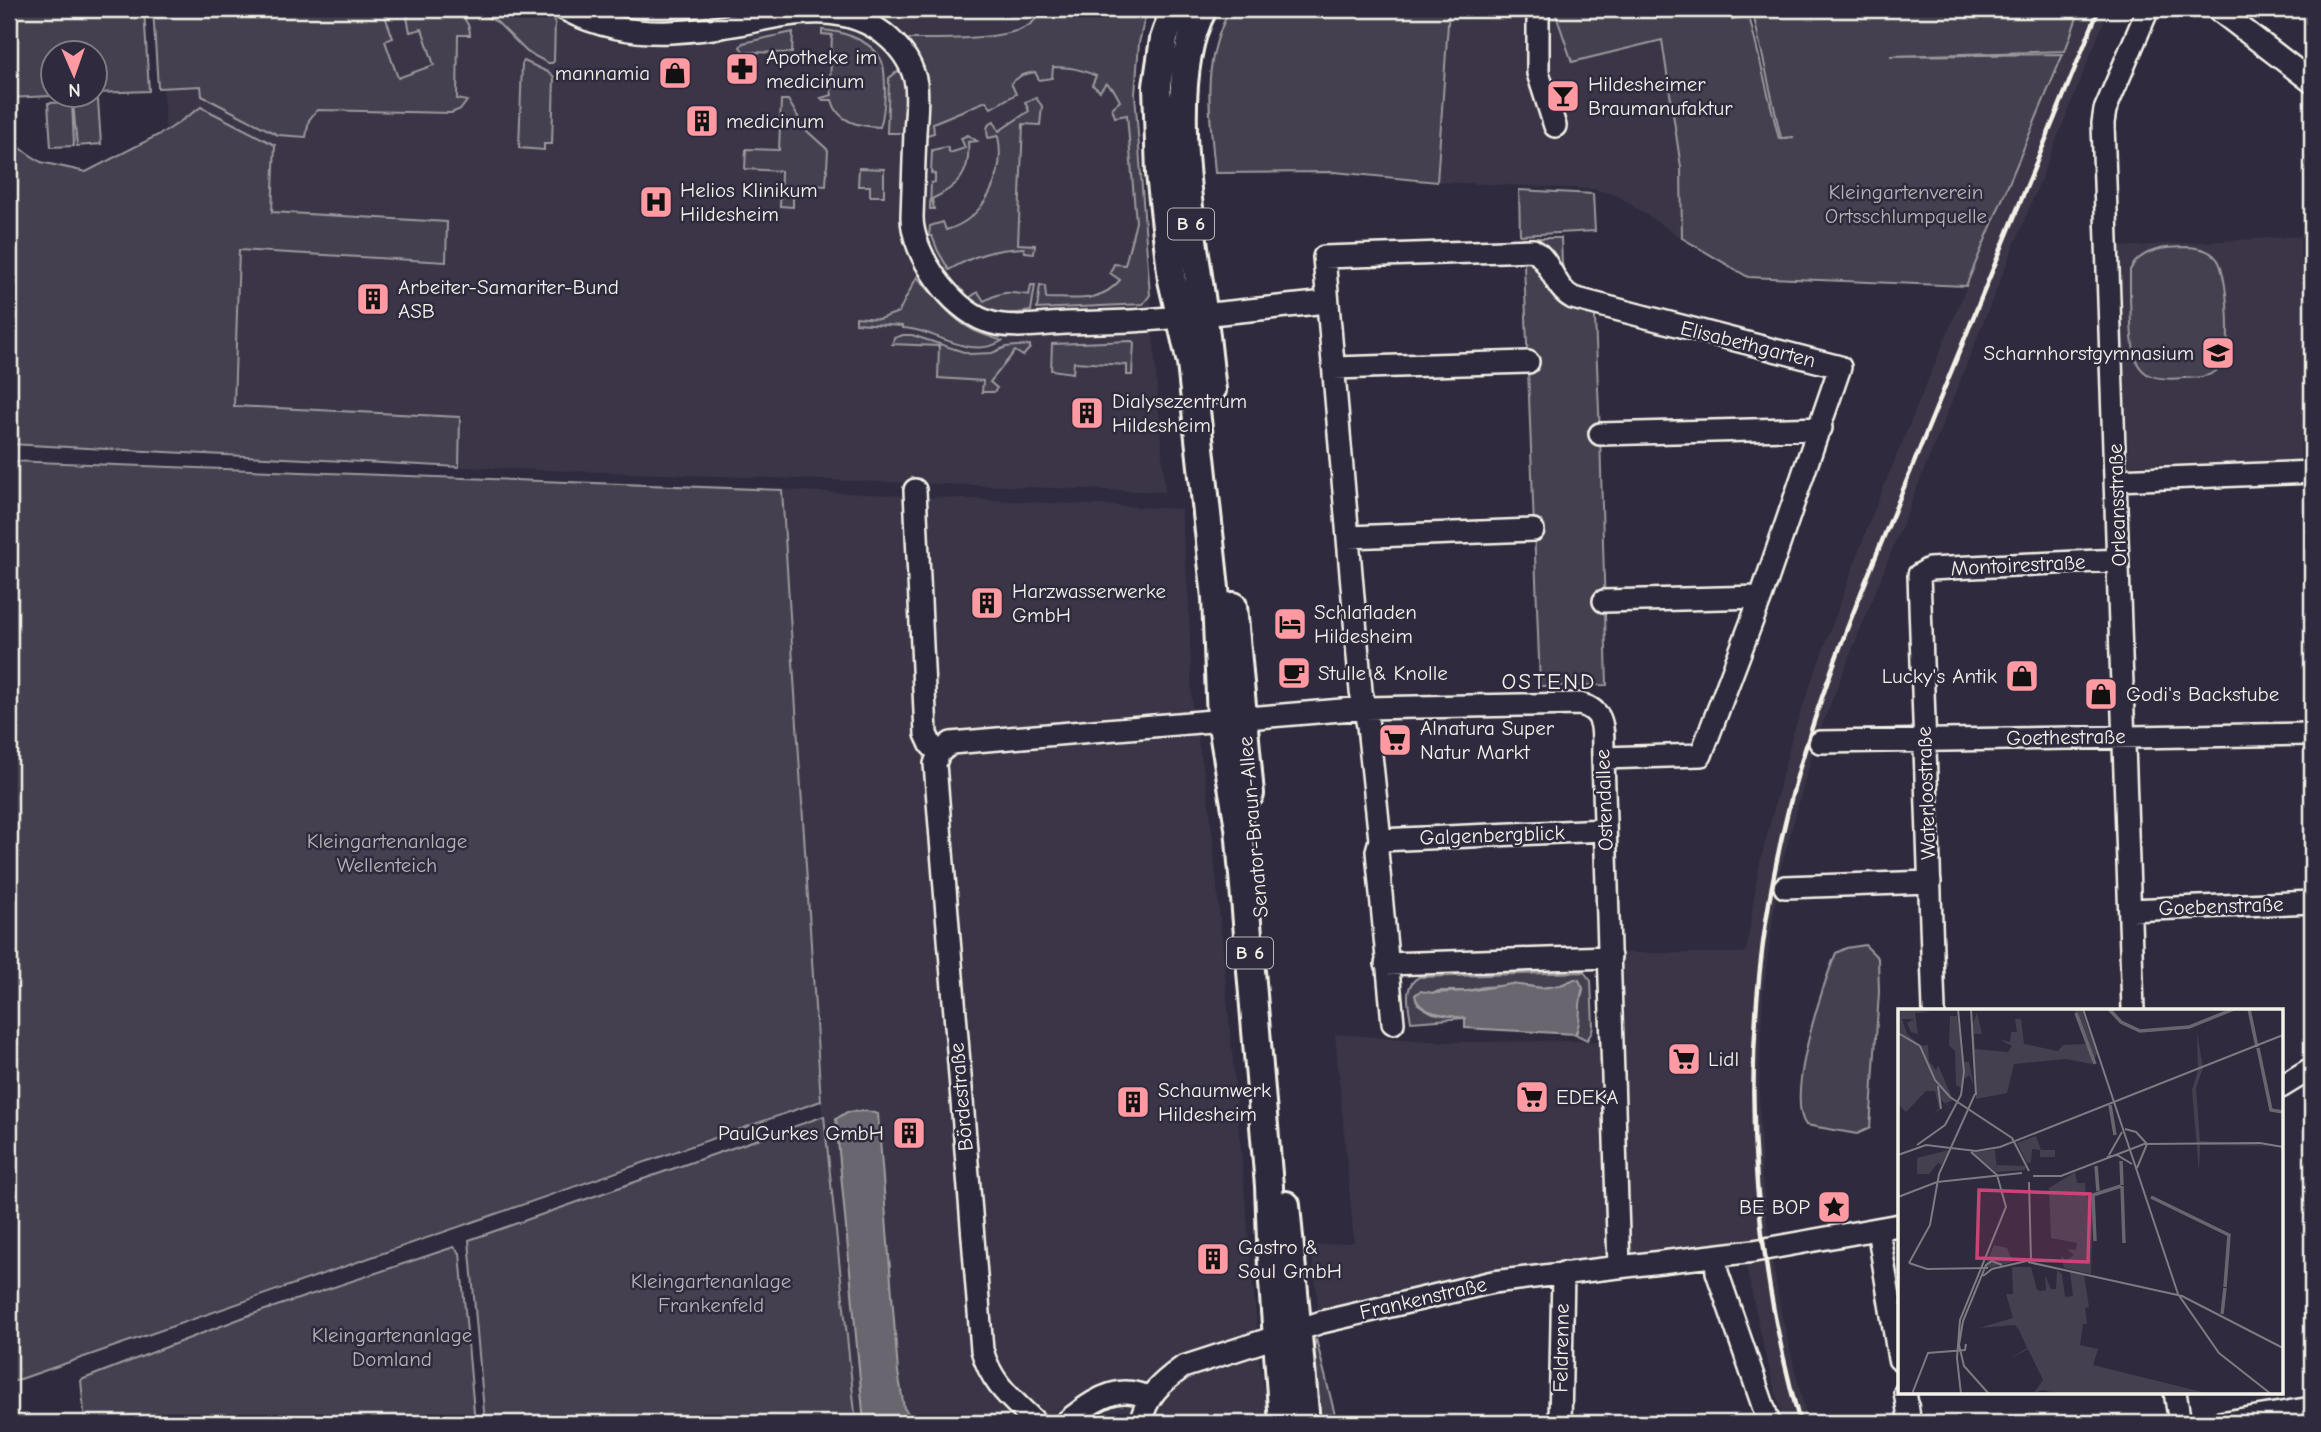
<svg xmlns="http://www.w3.org/2000/svg" width="2321" height="1432" viewBox="0 0 2321 1432" font-family="'Comic Neue',sans-serif">
<style>
.built{fill:#3b3647}
.green{fill:#454050;stroke:#9c989c;stroke-width:2}
.water{fill:#6a6670;stroke:#a19ea0;stroke-width:2}
.lines{fill:none;stroke-linecap:round;stroke-linejoin:round}
.minor-casing{stroke:#f4f1e8;stroke-width:26}
.major-casing{stroke:#f4f1e8;stroke-width:32}
.minor{stroke:#2f2a3d;stroke-width:21}
.major{stroke:#2f2a3d;stroke-width:26}
.rail{stroke:#f4f1e8;stroke-width:4.5}
.labels{text-anchor:middle;dominant-baseline:central;stroke-width:5;stroke-linejoin:round;paint-order:stroke}
.shield{fill:#2f2a3d;stroke:#b9b5b5;stroke-width:2}
.shield-label{font-size:19px;font-weight:bold;fill:#f4f1e8}
.poi-label{font-size:21px;fill:#f4f1e8;stroke:#2f2a3d;text-anchor:start}
.park-label{font-size:21px;fill:#b7b3b3;stroke:#2f2a3d}
.street-label{font-size:21px;fill:#f4f1e8;stroke:#2f2a3d}
.neighbourhood-label{font-size:23px;letter-spacing:2px;fill:#f4f1e8;stroke:#2f2a3d}
.inset-river{fill:none;stroke:#6a6670;stroke-width:3.5}
.inset-road{fill:none;stroke:#7e7a81;stroke-width:2}
.view{fill:#cc4377;fill-opacity:0.15;stroke:#cc4377;stroke-width:3.5}
.inset-edge{fill:none;stroke:#f4f1e8;stroke-width:3.5}
</style>
<rect width="100%" height="100%" fill="#2f2a3d"/>
<filter id="ink" filterUnits="userSpaceOnUse"><feTurbulence type="fractalNoise" baseFrequency=".0143" numOctaves="2"/><feDisplacementMap in="SourceGraphic" scale="14" xChannelSelector="R" yChannelSelector="G"/><feConvolveMatrix kernelMatrix="1 2 1 2 8 2 1 2 1" color-interpolation-filters="sRGB"/></filter>
<g filter="url(#ink)">
<path class="built" d="M158,9H1147L1139,43L1135,94L1165,492L459,467L186,452Z
M1449,9H1554L1572,62L1662,40L1681,167L1682,238L1616,195L1593,189L1437,182Z
M2080,9H2109L1816,740L1779,875L1763,992L1759,1093L1762,1176L1771,1253L1782,1317L1808,1423H1784L1766,1358L1744,1257L1319,1313L1311,1246L1354,1242L1335,1034L1443,1042L1620,1041V953H1746L1758,871L1793,733L1872,515L2063,54Z
M2312,232V460L2129,465L2117,247L2304,236Z
M782,490L1181,509L1189,604L1192,707L1208,794L1212,831L1260,1361L1268,1423H856L821,1101Z"/>
<path class="green" d="M9,9H144L149,91L95,93L94,52H52V94L73,95L9,98Z
M153,9H399L385,16L393,38L385,41L398,78L434,65L422,29L410,32L407,17C425,1 470,5 470,35H458L457,99L467,101L461,109L451,113L317,110L309,120L306,137L278,135L202,96L201,86L158,88Z
M471,9H541L555,21L554,61L552,63H548L527,52L497,22Z
M1045,9H1147L1139,43L1135,94L1150,295L1143,304L1037,309L1040,285L1045,286L1046,298C1074,298 1100,304 1120,280L1110,273L1114,264L1125,265L1136,222L1127,115L1115,117L1112,108L1120,101L1114,90L1106,83L1100,91L1092,85L1096,76C1081,69 1070,67 1053,67L1052,78L1039,80L1035,72L1022,75L1011,83L1016,94L991,108L986,101L933,123L934,133L923,136L903,39C933,39 1005,41 1029,25C1035,21 1040,14 1045,9Z
M1230,9H1449L1437,182L1334,172L1215,173C1210,112 1200,66 1230,9Z
M1554,9H1730L1732,19L1749,16L1779,139L1794,137L1781,138L1752,9H2080L2065,51L1890,56L2063,54L1966,286L1748,277L1682,238L1681,167L1662,40L1572,62Z
M822,30C843,31 877,42 883,65C885,73 885,85 885,93C884,105 884,116 880,127C859,126 838,123 832,100H823L821,98L832,95L830,85L832,35L822,34Z
M793,32L792,53L744,52L740,47L743,43Z
M524,61L550,73L554,77L552,144H544V150L519,148L522,64Z
M902,68L907,82V129L904,133H887L889,78Z
M1036,98L1042,106L1040,125L1023,124L1018,244L1035,245L1034,253L1025,252L1024,248C995,249 974,255 949,270L938,251L932,236H929L930,226L943,222L946,230C985,219 1006,174 998,136L988,138C987,130 985,125 994,121L999,131L1029,111L1025,102Z
M98,100L101,144L77,146L73,102Z
M781,100H788L806,130L828,150L826,186L812,185L811,192L793,190V207L780,206L781,171L745,169L746,149L779,150Z
M72,102L74,146L51,147L48,103Z
M201,107L275,145L272,212L447,222L446,262L239,250L234,406L460,417L459,467L9,444V141L41,162L86,172L168,130Z
M968,135L977,141L968,142C971,173 959,186 932,199L934,209H930L931,183L935,182V174L931,173L932,150L947,147L950,153L965,148L961,138Z
M859,168L884,169V196H870V186H858Z
M1519,190L1593,194L1595,231L1520,235Z
M1523,238H1561L1562,263L1566,283L1594,295L1600,434L1607,685L1540,686Z
M2188,247C2200,248 2210,250 2217,259C2228,272 2232,351 2223,364C2214,377 2199,378 2184,378C2173,379 2157,380 2147,374C2143,371 2138,366 2137,362C2129,344 2130,291 2130,270C2141,248 2167,247 2188,247Z
M917,277C935,296 948,316 971,329C981,335 993,337 1002,341C968,361 936,329 902,328V326L856,323V317L879,319L899,312C899,310 916,279 917,277Z
M1031,285H1035L1031,311C1008,315 985,318 969,298L978,292L984,301C1003,290 1009,292 1029,295Z
M903,335H912L970,354L992,353L1006,347L1030,345V348L1023,356L1015,351L990,382L997,388L994,392H982L983,381L938,378L939,346L892,344L894,338Z
M1132,341L1134,343L1132,375H1127V365L1074,362L1073,373L1051,370L1052,344Z
M9,461L782,490L821,1101L9,1383Z
M1865,945L1878,958L1879,992L1870,1128L1857,1134L1806,1125C1785,1098 1823,984 1836,953L1846,948Z
M1584,972L1591,981L1593,1026L1592,1032L1587,1040L1575,1034L1577,1032L1579,1005L1583,990L1575,979L1561,985L1542,988L1519,985L1483,987L1468,991H1438L1418,1004L1433,1013L1465,1018L1411,1022C1409,1006 1402,986 1419,977Z
M824,1116L856,1423H485L469,1240Z
M454,1247L460,1253L475,1423H85L81,1380L247,1316Z
M1316,1339L1337,1423H1318L1314,1347Z"/>
<path class="water" d="M1575,979L1579,980L1583,988C1577,1004 1583,1021 1575,1034L1465,1028V1018C1448,1015 1418,1015 1415,995L1420,991L1434,993L1468,991L1511,984L1542,988L1561,985Z
M867,1111L878,1114L898,1372L904,1408L916,1423H864L836,1119L847,1112Z"/>
<g class="lines">
<defs>
<path id="minor" d="M564,9C596,26 635,34 671,32C694,31 717,28 740,24C791,13 848,0 890,39C903,51 913,67 916,84C918,100 916,116 915,132C914,160 913,188 912,217C912,254 951,309 986,321C1010,330 1041,324 1066,323C1093,322 1119,322 1146,320C1206,315 1267,308 1327,302
M1538,9V73L1555,126
M2217,9L2312,82
M1334,368L1528,362
M1600,434L1821,428
M2116,480L2312,472
M915,490L926,734L931,745L939,753
M1348,537L1533,530
M1604,601L1761,597
M1820,742L2312,734
M1380,840L1604,830
M1785,887L1930,882
M2130,910L2312,902
M1386,964L1610,957
M1934,1010L1919,575L1929,569L2118,560
M2133,1010L2103,123L2105,110L2148,9
M1393,1023L1377,851L1380,840L1368,726L1361,691L1324,257L1533,250C1552,261 1553,288 1573,298L1840,367L1761,597L1701,755L1603,758
M2281,1087L2312,1068
M1878,1229L1899,1359
M1716,1257L1717,1272L1769,1423
M1905,1392L1910,1423
M2175,1392L2180,1423
M1036,1423C1011,1398 992,1385 982,1350L935,764L939,753L951,743L1365,708L1580,704C1608,712 1602,733 1603,758L1619,1267
M1065,1423C1081,1410 1105,1391 1126,1392C1134,1392 1142,1395 1149,1397
M1141,1423C1145,1396 1162,1382 1183,1367L1322,1322L1493,1282L1754,1251L1899,1225
M1560,1423L1563,1273
M2219,1423L2312,1408"/>
<path id="major" d="M1174,9L1164,39L1157,86L1160,174L1172,280L1191,363L1216,598L1221,720L1239,827L1269,1186L1272,1268L1283,1423
M1203,9C1166,77 1189,213 1200,289C1205,322 1208,356 1212,390
M1233,606L1250,794
M1286,1205L1306,1423"/>
</defs>
<use href="#minor" class="minor-casing"/>
<use href="#major" class="major-casing"/>
<use href="#minor" class="minor"/>
<use href="#major" class="major"/>
<path class="rail" d="M1800,1423C1741,1212 1737,997 1795,784C1827,667 1877,555 1922,443C1981,298 2039,153 2099,9"/>
</g>
</g>
<defs>
<symbol id="pharmacy-square" viewBox="-11 -11 22 22"><rect x="-9" y="-9" width="18" height="18" rx="4" fill="#ff9aa2" stroke="#2f2a3d"/><path d="M-2-6h4v4h4v4h-4v4h-4v-4h-4v-4h4Z" fill="#111"/></symbol>
<symbol id="shop-square" viewBox="-11 -11 22 22"><rect x="-9" y="-9" width="18" height="18" rx="4" fill="#ff9aa2" stroke="#2f2a3d"/><path d="M-5-2.5h2.3a2.7 3.5 0 0 1 5.4 0H5L5.5 6h-11ZM-1.5-2.5h3a1.5 2.3 0 0 0-3 0Z" fill="#111"/></symbol>
<symbol id="bar-square" viewBox="-11 -11 22 22"><rect x="-9" y="-9" width="18" height="18" rx="4" fill="#ff9aa2" stroke="#2f2a3d"/><path d="M-6-5H6L.8 .8V4.5H3.5V6h-7V4.5H-.8V.8Z" fill="#111"/></symbol>
<symbol id="building-square" viewBox="-11 -11 22 22"><rect x="-9" y="-9" width="18" height="18" rx="4" fill="#ff9aa2" stroke="#2f2a3d"/><path d="M-4-6H4V6H1V3H-1V6H-4ZM-2.5-4.3h1.7v1.8h-1.7ZM.8-4.3h1.7v1.8H.8ZM-2.5-1h1.7V.8h-1.7ZM.8-1h1.7V.8H.8Z" fill="#111"/></symbol>
<symbol id="hospital-square" viewBox="-11 -11 22 22"><rect x="-9" y="-9" width="18" height="18" rx="4" fill="#ff9aa2" stroke="#2f2a3d"/><path d="M-5-5h3v3.5h4V-5h3V5h-3V1.5h-4V5h-3Z" fill="#111"/></symbol>
<symbol id="school-square" viewBox="-11 -11 22 22"><rect x="-9" y="-9" width="18" height="18" rx="4" fill="#ff9aa2" stroke="#2f2a3d"/><path d="M0-5L7-2L0 1L-7-2ZM-4 1L0 2.5L4 1V4Q0 6-4 4Z" fill="#111"/></symbol>
<symbol id="hotel-square" viewBox="-11 -11 22 22"><rect x="-9" y="-9" width="18" height="18" rx="4" fill="#ff9aa2" stroke="#2f2a3d"/><path d="M-6-4.5h1.5V1H6V5H4.5V3h-9V5H-6ZM-4 0a1.8 1.8 0 1 1 3.6 0ZM.5 0V-2.5h3Q6-2.5 6 0Z" fill="#111"/></symbol>
<symbol id="cafe-square" viewBox="-11 -11 22 22"><rect x="-9" y="-9" width="18" height="18" rx="4" fill="#ff9aa2" stroke="#2f2a3d"/><path d="M-5.5-4.5H6V0H3Q3 3.5 0 3.5H-2.5Q-5.5 3.5-5.5 0ZM3-3.2v2h1.7v-2ZM-6 4.5H4V6H-6Z" fill="#111"/></symbol>
<symbol id="supermarket-square" viewBox="-11 -11 22 22"><rect x="-9" y="-9" width="18" height="18" rx="4" fill="#ff9aa2" stroke="#2f2a3d"/><path d="M-6-5.5h2.5l.6 2H6L4.5 2H-2.5L-4.4-4H-6ZM-1.5 3.2a1.3 1.3 0 1 0 .1 0ZM3 3.2a1.3 1.3 0 1 0 .1 0Z" fill="#111"/></symbol>
<symbol id="sight-square" viewBox="-11 -11 22 22"><rect x="-9" y="-9" width="18" height="18" rx="4" fill="#ff9aa2" stroke="#2f2a3d"/><path d="M0-6L1.8-2.2L6-1.7L2.9 1.2L3.7 5.4L0 3.3L-3.7 5.4L-2.9 1.2L-6-1.7L-1.8-2.2Z" fill="#111"/></symbol>
</defs>
<g fill-rule="evenodd">
<use href="#pharmacy-square" x="723" y="50" width="38" height="38"/>
<use href="#shop-square" x="656" y="54" width="38" height="38"/>
<use href="#bar-square" x="1544" y="77" width="38" height="38"/>
<use href="#building-square" x="683" y="102" width="38" height="38"/>
<use href="#hospital-square" x="637" y="183" width="38" height="38"/>
<use href="#building-square" x="354" y="280" width="38" height="38"/>
<use href="#school-square" x="2199" y="334" width="38" height="38"/>
<use href="#building-square" x="1068" y="394" width="38" height="38"/>
<use href="#building-square" x="968" y="584" width="38" height="38"/>
<use href="#hotel-square" x="1271" y="605" width="38" height="38"/>
<use href="#cafe-square" x="1275" y="654" width="38" height="38"/>
<use href="#shop-square" x="2003" y="657" width="38" height="38"/>
<use href="#shop-square" x="2082" y="675" width="38" height="38"/>
<use href="#supermarket-square" x="1376" y="721" width="38" height="38"/>
<use href="#supermarket-square" x="1665" y="1040" width="38" height="38"/>
<use href="#supermarket-square" x="1513" y="1078" width="38" height="38"/>
<use href="#building-square" x="1114" y="1083" width="38" height="38"/>
<use href="#building-square" x="890" y="1114" width="38" height="38"/>
<use href="#sight-square" x="1815" y="1188" width="38" height="38"/>
<use href="#building-square" x="1194" y="1240" width="38" height="38"/>
</g>
<g class="labels">
<g class="shield">
<rect x="1168" y="208.5" width="46" height="31" rx="5"/>
<rect x="1227" y="937.5" width="46" height="31" rx="5"/>
</g>
<g class="shield-label">
<text x="1191" y="224">B 6</text>
<text x="1250" y="953">B 6</text>
</g>
<g class="poi-label">
<text x="766" y="57">Apotheke im<tspan x="766" dy="24">medicinum</tspan></text>
<text x="650" y="73" text-anchor="end">mannamia</text>
<text x="1588" y="84">Hildesheimer<tspan x="1588" dy="24">Braumanufaktur</tspan></text>
<text x="726" y="121">medicinum</text>
<text x="680" y="190">Helios Klinikum<tspan x="680" dy="24">Hildesheim</tspan></text>
<text x="398" y="287">Arbeiter-Samariter-Bund<tspan x="398" dy="24">ASB</tspan></text>
<text x="2194" y="353" text-anchor="end">Scharnhorstgymnasium</text>
<text x="1112" y="401">Dialysezentrum<tspan x="1112" dy="24">Hildesheim</tspan></text>
<text x="1012" y="591">Harzwasserwerke<tspan x="1012" dy="24">GmbH</tspan></text>
<text x="1314" y="612">Schlafladen<tspan x="1314" dy="24">Hildesheim</tspan></text>
<text x="1318" y="673">Stulle &amp; Knolle</text>
<text x="1997" y="676" text-anchor="end">Lucky's Antik</text>
<text x="2126" y="694">Godi's Backstube</text>
<text x="1420" y="728">Alnatura Super<tspan x="1420" dy="24">Natur Markt</tspan></text>
<text x="1708" y="1059">Lidl</text>
<text x="1158" y="1090">Schaumwerk<tspan x="1158" dy="24">Hildesheim</tspan></text>
<text x="1556" y="1097">EDEKA</text>
<text x="884" y="1133" text-anchor="end">PaulGurkes GmbH</text>
<text x="1810" y="1207" text-anchor="end">BE BOP</text>
<text x="1238" y="1247">Gastro &amp;<tspan x="1238" dy="24">Soul GmbH</tspan></text>
</g>
<g class="park-label">
<text x="1906" y="192">Kleingartenverein<tspan x="1906" dy="24">Ortsschlumpquelle</tspan></text>
<text x="387" y="841">Kleingartenanlage<tspan x="387" dy="24">Wellenteich</tspan></text>
<text x="711" y="1281">Kleingartenanlage<tspan x="711" dy="24">Frankenfeld</tspan></text>
<text x="392" y="1335">Kleingartenanlage<tspan x="392" dy="24">Domland</tspan></text>
</g>
<g class="street-label">
<text transform="translate(1748 344) rotate(14)">Elisabethgarten</text>
<text transform="translate(2117 505) rotate(-92)">Orleansstraße</text>
<text transform="translate(2018 565) rotate(-3)">Montoirestraße</text>
<text transform="translate(2066 737) rotate(-1)">Goethestraße</text>
<text transform="translate(1926 793) rotate(-92)">Waterloostraße</text>
<text transform="translate(1604 800) rotate(-92)">Ostendallee</text>
<text transform="translate(1253 827) rotate(-95)">Senator-Braun-Allee</text>
<text transform="translate(1492 835) rotate(-2)">Galgenbergblick</text>
<text transform="translate(2221 906) rotate(-2)">Goebenstraße</text>
<text transform="translate(961 1097) rotate(-95)">Bördestraße</text>
<text transform="translate(1423 1298) rotate(-13)">Frankenstraße</text>
<text transform="translate(1561 1348) rotate(-89)">Feldrenne</text>
</g>
<g class="neighbourhood-label">
<text x="1549" y="681">OSTEND</text>
</g>
</g>
<g transform="translate(1898 1009)">
<rect width="385" height="385" fill="#2f2a3d"/>
<path d="M0,0L34,3L17,4L20,25L13,23L9,14L16,10H4L9,25L23,37L30,36L31,52L38,61L40,56L55,91L48,94L55,101L43,91L41,101L35,105L41,99L37,82H28L8,103L0,95ZM176,0H183L199,45L194,55L168,50L116,55L109,84L78,90L73,19L79,4L84,25H76L77,40L110,43L114,37L101,30L112,33L113,23H119L117,10H123L126,35L160,42L165,36L188,35ZM52,7H59L66,53H71L76,76L71,66L67,70L66,60L63,79L58,76L57,42L51,36ZM299,24L305,59L298,79L302,132L379,137L302,136L301,163L294,81L300,61ZM138,127L143,141H157V148H142V141L134,140L133,154H129L119,134ZM51,141L43,156L40,154L31,165H19V149ZM97,141L99,161V156L128,157L127,161L98,163L74,143ZM177,163L179,174H187L188,188L195,186L193,265L166,259L163,245L167,252L176,246L169,240L178,241L179,234L153,229L151,179ZM96,236L109,239L115,253L86,260ZM114,258H133L139,281L143,282L148,281L147,266L153,280H158L159,261L164,265L167,288L175,287L172,263L186,266L191,298L187,299L189,315H185L182,336L200,340L195,356L312,385H162L144,381L135,385L145,371L130,340L110,351L129,339L121,321L117,316L81,319L115,309L108,285H115Z" fill="#454050"/>
<path class="inset-river" d="M211,0L223,13L242,22L291,18L336,0M351,0L359,38M178,4L197,55M360,39L373,101L385,103M212,96L217,126M223,152L224,176M198,157L200,182M224,177L226,234M253,188L331,226L327,278M197,232L195,186L223,177M324,305L327,279"/>
<path class="inset-road" d="M73,0L78,86M185,0L280,285L321,344L373,385M0,24L22,37L37,71L52,88L114,129L131,162M40,77L43,100M227,120L238,123L249,135M19,136L47,116L63,86L66,63L60,0M0,146L28,136L78,142L102,138L385,26M211,146L224,123M209,148L219,146L234,155M239,159L249,135M135,167H163L246,135L362,134L385,138M0,188L39,173L124,164M130,253L284,287L385,339M11,254L32,216L41,165L77,85M11,254L29,260L90,259M85,267L94,260L133,251L131,173M14,385L30,344L67,341L68,335M63,385L59,349L62,311L108,198L99,166L73,143M91,385L66,357L61,336L65,312L88,256L94,252L104,256"/>
<path class="view" d="M81,181L192,185L190,253L79,249Z"/>
<rect width="385" height="385" class="inset-edge"/>
</g>
<rect width="2321" height="1432" fill="none" stroke="#2f2a3d" stroke-width="35"/>
<rect x="18" y="18" width="2286" height="1397" fill="none" stroke="#f4f1e8" stroke-width="2.5" filter="url(#ink)"/>
<g transform="translate(74 74) rotate(178)"><circle r="33" fill="#2f2a3d" stroke="#7e7a81" stroke-width="2"/>
<path d="M0-5L12 26L0 18L-12 26Z" fill="#ff9aa2"/>
<text y="-10" font-size="19" font-weight="bold" text-anchor="middle" fill="#f4f1e8">N</text>
</g>
</svg>
